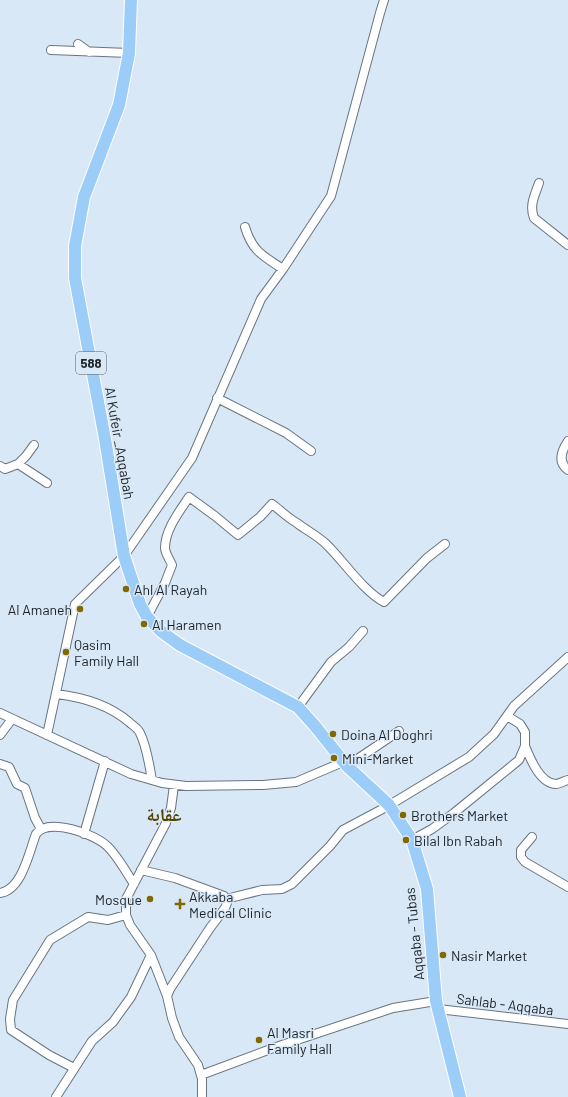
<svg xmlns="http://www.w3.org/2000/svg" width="568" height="1097" viewBox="0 0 568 1097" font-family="Barlow,'Noto Naskh Arabic',sans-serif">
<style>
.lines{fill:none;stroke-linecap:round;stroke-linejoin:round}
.minor-casing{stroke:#687581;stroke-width:10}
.primary-casing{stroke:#fff;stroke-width:14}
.minor{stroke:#fff;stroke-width:8}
.primary{stroke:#9bcdf8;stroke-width:12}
.poi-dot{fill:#816800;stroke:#d9e8f6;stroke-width:1.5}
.labels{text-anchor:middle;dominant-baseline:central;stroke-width:3;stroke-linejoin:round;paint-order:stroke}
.shield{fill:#d9e8f6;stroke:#555d65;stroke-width:1}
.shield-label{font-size:13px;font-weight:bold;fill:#1c2227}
.street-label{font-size:14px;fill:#1c2227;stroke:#d9e8f6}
.poi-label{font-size:14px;fill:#1c2227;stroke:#d9e8f6;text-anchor:start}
.district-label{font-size:18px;font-weight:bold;fill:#554401;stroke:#d9e8f6}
</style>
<rect width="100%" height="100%" fill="#d9e8f6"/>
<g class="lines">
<defs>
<path id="minor" d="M78,44L89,52
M51,50L129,53
M539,183C535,195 529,205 534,218L568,245
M245,227C252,251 263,256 283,269
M217,398L286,433L311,451
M568,441C562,450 557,462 568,470
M18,464L26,456L34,445
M0,466L5,469L18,464L47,483
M147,617L165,583L172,565C170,560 165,553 165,548C165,530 179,512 189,497L215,516L238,535L260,517L272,504C280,510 288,518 297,523C306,530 316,535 325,543C343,560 363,591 384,602L427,558L445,544
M56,694C82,697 108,704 129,722C132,725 138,728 140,733C147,747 149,764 152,780
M298,707L331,662L349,647L363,631
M0,713L131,774L162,783L186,786L263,785L296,782L343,762
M0,735L12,719
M47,735L75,604L124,556L192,458L261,299L283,269L331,196L380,13L384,0
M525,746C530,758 540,784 556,784C559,784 564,781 568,780
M0,764L9,767L17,784L25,788L35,818L41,829
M347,766L399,731
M84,834L105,761
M532,837L521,850V857L525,862L568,887
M412,840L432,829L454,813L519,760L525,746V732L520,724L507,716
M141,870L175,878L224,896L227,903L225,908L210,928L170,989L167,996L172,1018L179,1037L198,1065L202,1079V1097
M0,893C22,890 29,852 36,834C48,817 95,834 107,846C117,855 126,872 134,884
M226,899L262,890L282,889L292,884L330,846L343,830L388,806L469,757L494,734L514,706L568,657
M167,996L151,955L130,925L126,915V899L166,823L171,808L174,785
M438,1009L568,1024
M74,1068L49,1055L11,1030L10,1019L13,1000L50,940L88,917L108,920L126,915
M201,1075L276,1047L393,1008L436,1001
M56,1097L92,1041L113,1022L131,997L151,955"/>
<path id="primary" d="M131,0L129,53L119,105L84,197L75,246V278L105,439L124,556L140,604L147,617L162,632L180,645L298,707L315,726L347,766L389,805L412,840L427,889L436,1001L460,1097"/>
</defs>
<use href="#minor" class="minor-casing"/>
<use href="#primary" class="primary-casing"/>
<use href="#minor" class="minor"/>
<use href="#primary" class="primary"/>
</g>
<g class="poi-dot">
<circle cx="126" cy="589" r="4"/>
<circle cx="80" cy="609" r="4"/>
<circle cx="144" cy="624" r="4"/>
<circle cx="66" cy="652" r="4"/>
<circle cx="333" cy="734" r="4"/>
<circle cx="334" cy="758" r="4"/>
<circle cx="403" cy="815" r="4"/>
<circle cx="406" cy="840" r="4"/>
<circle cx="150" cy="899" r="4"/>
<path d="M178 898h4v4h4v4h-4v4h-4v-4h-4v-4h4z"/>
<circle cx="443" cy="955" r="4"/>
<circle cx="259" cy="1040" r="4"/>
</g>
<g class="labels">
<rect class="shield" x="76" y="352" width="30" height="22" rx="3"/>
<g class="shield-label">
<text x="91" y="363">588</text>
</g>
<g class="street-label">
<text transform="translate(120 443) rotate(80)">Al Kufeir _Aqqabah</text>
<text transform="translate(414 934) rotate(-96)">Aqqaba - Tubas</text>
<text transform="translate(505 1004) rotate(7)">Sahlab - Aqqaba</text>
</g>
<g class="poi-label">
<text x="134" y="589">Ahl Al Rayah</text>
<text x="72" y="609" text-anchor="end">Al Amaneh</text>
<text x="152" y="624">Al Haramen</text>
<text x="74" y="644">Qasim<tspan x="74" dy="16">Family Hall</tspan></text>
<text x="341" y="734">Doina Al Doghri</text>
<text x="342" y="758">Mini-Market</text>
<text x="411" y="815">Brothers Market</text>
<text x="414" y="840">Bilal Ibn Rabah</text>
<text x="189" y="896">Akkaba<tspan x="189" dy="16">Medical Clinic</tspan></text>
<text x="142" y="899" text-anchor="end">Mosque</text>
<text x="451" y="955">Nasir Market</text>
<text x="267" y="1032">Al Masri<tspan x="267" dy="16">Family Hall</tspan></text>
</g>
<g class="district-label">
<text x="164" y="814">عقابة</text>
</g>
</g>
</svg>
